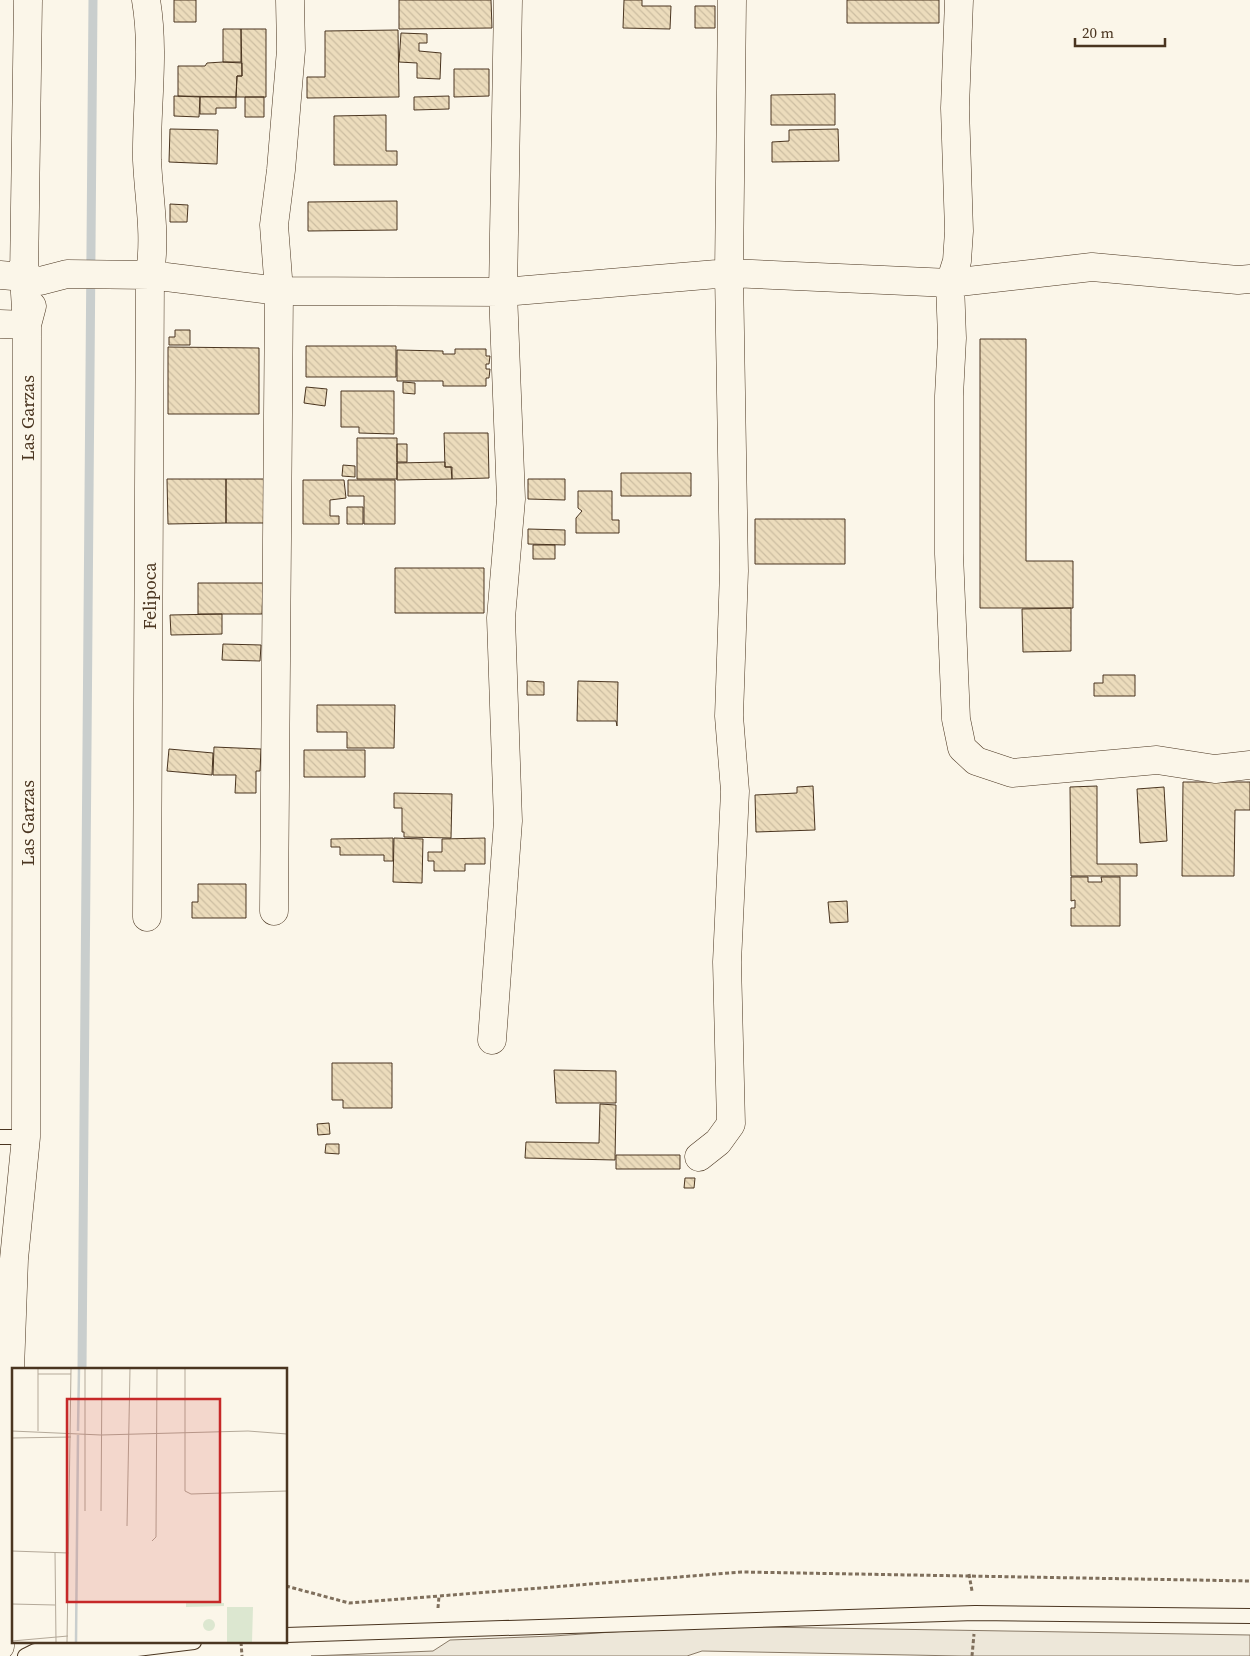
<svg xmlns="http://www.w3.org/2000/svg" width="1250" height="1656" viewBox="0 0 1250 1656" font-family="'Source Serif 4',serif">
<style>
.parking{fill:#ede7d9;stroke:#887966}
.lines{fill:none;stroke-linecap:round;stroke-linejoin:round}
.stream{stroke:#c9cecd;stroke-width:9}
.building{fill:url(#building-back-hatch);stroke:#4a3520}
.service-casing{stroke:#4a3520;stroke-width:16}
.minor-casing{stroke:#4a3520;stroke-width:29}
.path{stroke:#7f6f5c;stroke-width:3;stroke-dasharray:4 2.5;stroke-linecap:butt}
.service{stroke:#fbf6e9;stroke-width:14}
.minor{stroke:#fbf6e9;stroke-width:28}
.labels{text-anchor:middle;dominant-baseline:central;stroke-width:4;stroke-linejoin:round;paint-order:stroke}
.street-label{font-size:18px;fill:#4a3520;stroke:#fbf6e9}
.inset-river{fill:none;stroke:#c9cecd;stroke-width:2.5}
.inset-road{fill:none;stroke:#b4a999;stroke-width:1}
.view{fill:#c62828;fill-opacity:0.15;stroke:#c62828;stroke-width:2.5}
.inset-edge{fill:none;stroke:#4a3520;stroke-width:2.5}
</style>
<defs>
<pattern id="building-back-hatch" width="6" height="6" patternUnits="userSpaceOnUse" patternTransform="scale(1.25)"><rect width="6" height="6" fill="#ecdcbc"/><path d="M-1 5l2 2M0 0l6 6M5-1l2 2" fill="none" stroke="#ccbda1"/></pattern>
</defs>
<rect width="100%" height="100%" fill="#fbf6e9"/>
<path class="parking" d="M702,1626L1250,1635V1656H961L702,1651L687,1656H311L433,1651L450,1640L553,1636Z"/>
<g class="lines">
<path class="stream" d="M82,1370L93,0"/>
</g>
<path class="building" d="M174,0H196V22H174Z
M399,0H491L492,28L399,29Z
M624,0H642V6H671L670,29L623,28Z
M847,0H939V23H847Z
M695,6H715V28H695Z
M223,29H241V62H223Z
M241,29H266V97H236L237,76H242Z
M398,30L399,97L307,98V77H325V31Z
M401,33L427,34V43H419V51L441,53L440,79L417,78V63L399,62Z
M223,62L242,63V76H237L236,97L178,96V66H205L207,63Z
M454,69H489V96L454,97Z
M835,94V125H771V95Z
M174,96L200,97L199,117L174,116Z
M449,96V109L414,110V97Z
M200,97H236V108H216V114H200Z
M245,97H264V117H245Z
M386,115V151H397V165H334V116Z
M170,129L218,130L217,164L169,162Z
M838,129L839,161L772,162V142L789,141V130Z
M397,201V230L308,231V202Z
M170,204L188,205L187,222H170Z
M175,330H190V345H169V337H175Z
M980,339H1026V561H1073V608H980Z
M306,346H396V377H306Z
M168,347L259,348V414H168Z
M455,349H486V356H490L489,364H486V369H490L489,378H486V386H443V381H397V350L443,351V354H455Z
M403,382L415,383V394L403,393Z
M306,387L327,389L325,406L304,403Z
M341,391H394V434L359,433V427H341Z
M444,433H488L489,478L452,479V467H445Z
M357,438H397V479H357Z
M397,444H407V462H397Z
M445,462V467H451L452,479L397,480V463Z
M343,465L355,466V477L342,476Z
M621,473H691V496H621Z
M167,479H226V523L168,524Z
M226,479H266L265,523H226Z
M528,479H565V500L528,499Z
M303,480H344L346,498L330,500V516H339V524H303Z
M348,480H395V524H364V496H348Z
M578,491H612V520H619V533H576V518L582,511L578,508Z
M347,507H363V524H347Z
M755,519H845V564H755Z
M528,529L565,530V545L528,544Z
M533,545H555V559H533Z
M395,568H484V613H395Z
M198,583H263L262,614H198Z
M1071,608V651L1023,652L1022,609Z
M222,614V634L171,635L170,615Z
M223,644L261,645L260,661L222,660Z
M1103,675H1135V696H1094V683H1103Z
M527,681L544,682V695H527Z
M578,681L618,682L617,726L616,721H577Z
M317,705H395L394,748H347V732H317Z
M214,747L261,749L260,771H256V793H235L236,775H213Z
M169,749L213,753L212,775L167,771Z
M304,750H365V777H304Z
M1183,782H1250V810H1235L1234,876H1182Z
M813,786L815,830L756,832L755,795L797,793V787Z
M1097,786V864H1137V876H1071L1070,787Z
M1164,787L1167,841L1140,843L1137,789Z
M394,793L452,794L451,838L404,837V832H402V808H394Z
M393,838V861H384V855H340V847H331V839Z
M394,838L423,839L422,883L393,882Z
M485,838V864H465V871H434V861H428V852H442V839Z
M1071,877H1088V882H1102L1101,877H1120V926H1071V908H1075V900L1071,901Z
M198,884H246V918H192V902H198Z
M847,901L848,922L830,923L828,902Z
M332,1063H392V1108H343V1100H332Z
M554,1070L616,1071V1103H556Z
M600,1104L616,1105L615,1160L525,1158L526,1142L599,1143Z
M329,1123L330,1134L318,1135L317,1124Z
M326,1144H339V1154L325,1153Z
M616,1155H680V1169H616Z
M685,1178H695L694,1188H684Z"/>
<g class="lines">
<defs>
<path id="service" d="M0,1137H26
M286,1635L975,1613L1250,1616
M25,1656L35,1651H121L194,1642"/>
<path id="minor" d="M146,0C155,53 146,107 147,160C149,202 156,232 150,275L147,917
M959,0L955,108L959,231L957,261L950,283L952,338L949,396V554L956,719L962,748L976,761L1012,773L1157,760L1215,769L1250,765
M0,275L24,277L40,281L67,274L150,275L279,291L503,292L729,273L950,283L1092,267L1238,280L1250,279
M0,324L27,325L32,306
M274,911L279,291L274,225L281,170L291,50L290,0
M492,1040L508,821L501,618L511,499L503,292L508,0
M699,1157L718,1142L731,1124L727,962L735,791L729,716L734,571L729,273L732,0
M0,1646L14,1259L26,1137L27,325L24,277L28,0"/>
</defs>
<use href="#service" class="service-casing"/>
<use href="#minor" class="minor-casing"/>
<path class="path" d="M969,1574L972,1591
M286,1586L349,1603L439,1596
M438,1608L439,1596L742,1572L1250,1581
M241,1642L242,1656
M972,1656L974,1634"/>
<use href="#service" class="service"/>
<use href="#minor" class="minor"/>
</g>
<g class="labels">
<g class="street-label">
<text transform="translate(27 418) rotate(-90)">Las Garzas</text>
<text transform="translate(149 596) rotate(-90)">Felipoca</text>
<text transform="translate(27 823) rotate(-90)">Las Garzas</text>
</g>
</g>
<g transform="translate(12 1368)">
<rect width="275" height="275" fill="#fbf6e9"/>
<path d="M174,234L212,235V238L174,239Z" fill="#dce7d0"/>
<path d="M215,239H241L240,274H215ZM191 257a6 6 0 1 1 12 0a6 6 0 1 1-12 0Z" fill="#dce7d0"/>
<path class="inset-river" d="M66,63L67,1M64,274L66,67"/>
<path class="inset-road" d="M73,1V143M173,1V123L179,126L275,123M26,6H59M0,63L89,67L236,63L275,66M26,63V1M0,70L59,69M89,143L90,1M115,158L118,1M140,173L144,169L145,1M0,183L57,185M43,184L44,274M0,236L43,237M0,273L56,268M55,274L59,1"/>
<path class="view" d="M55,31H208V234H55Z"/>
<rect width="275" height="275" class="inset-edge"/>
</g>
<path d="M1075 38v8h90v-8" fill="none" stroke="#4a3520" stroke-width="2.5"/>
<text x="1082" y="38" font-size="15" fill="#4a3520" stroke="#fbf6e9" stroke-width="4" paint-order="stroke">20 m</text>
</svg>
